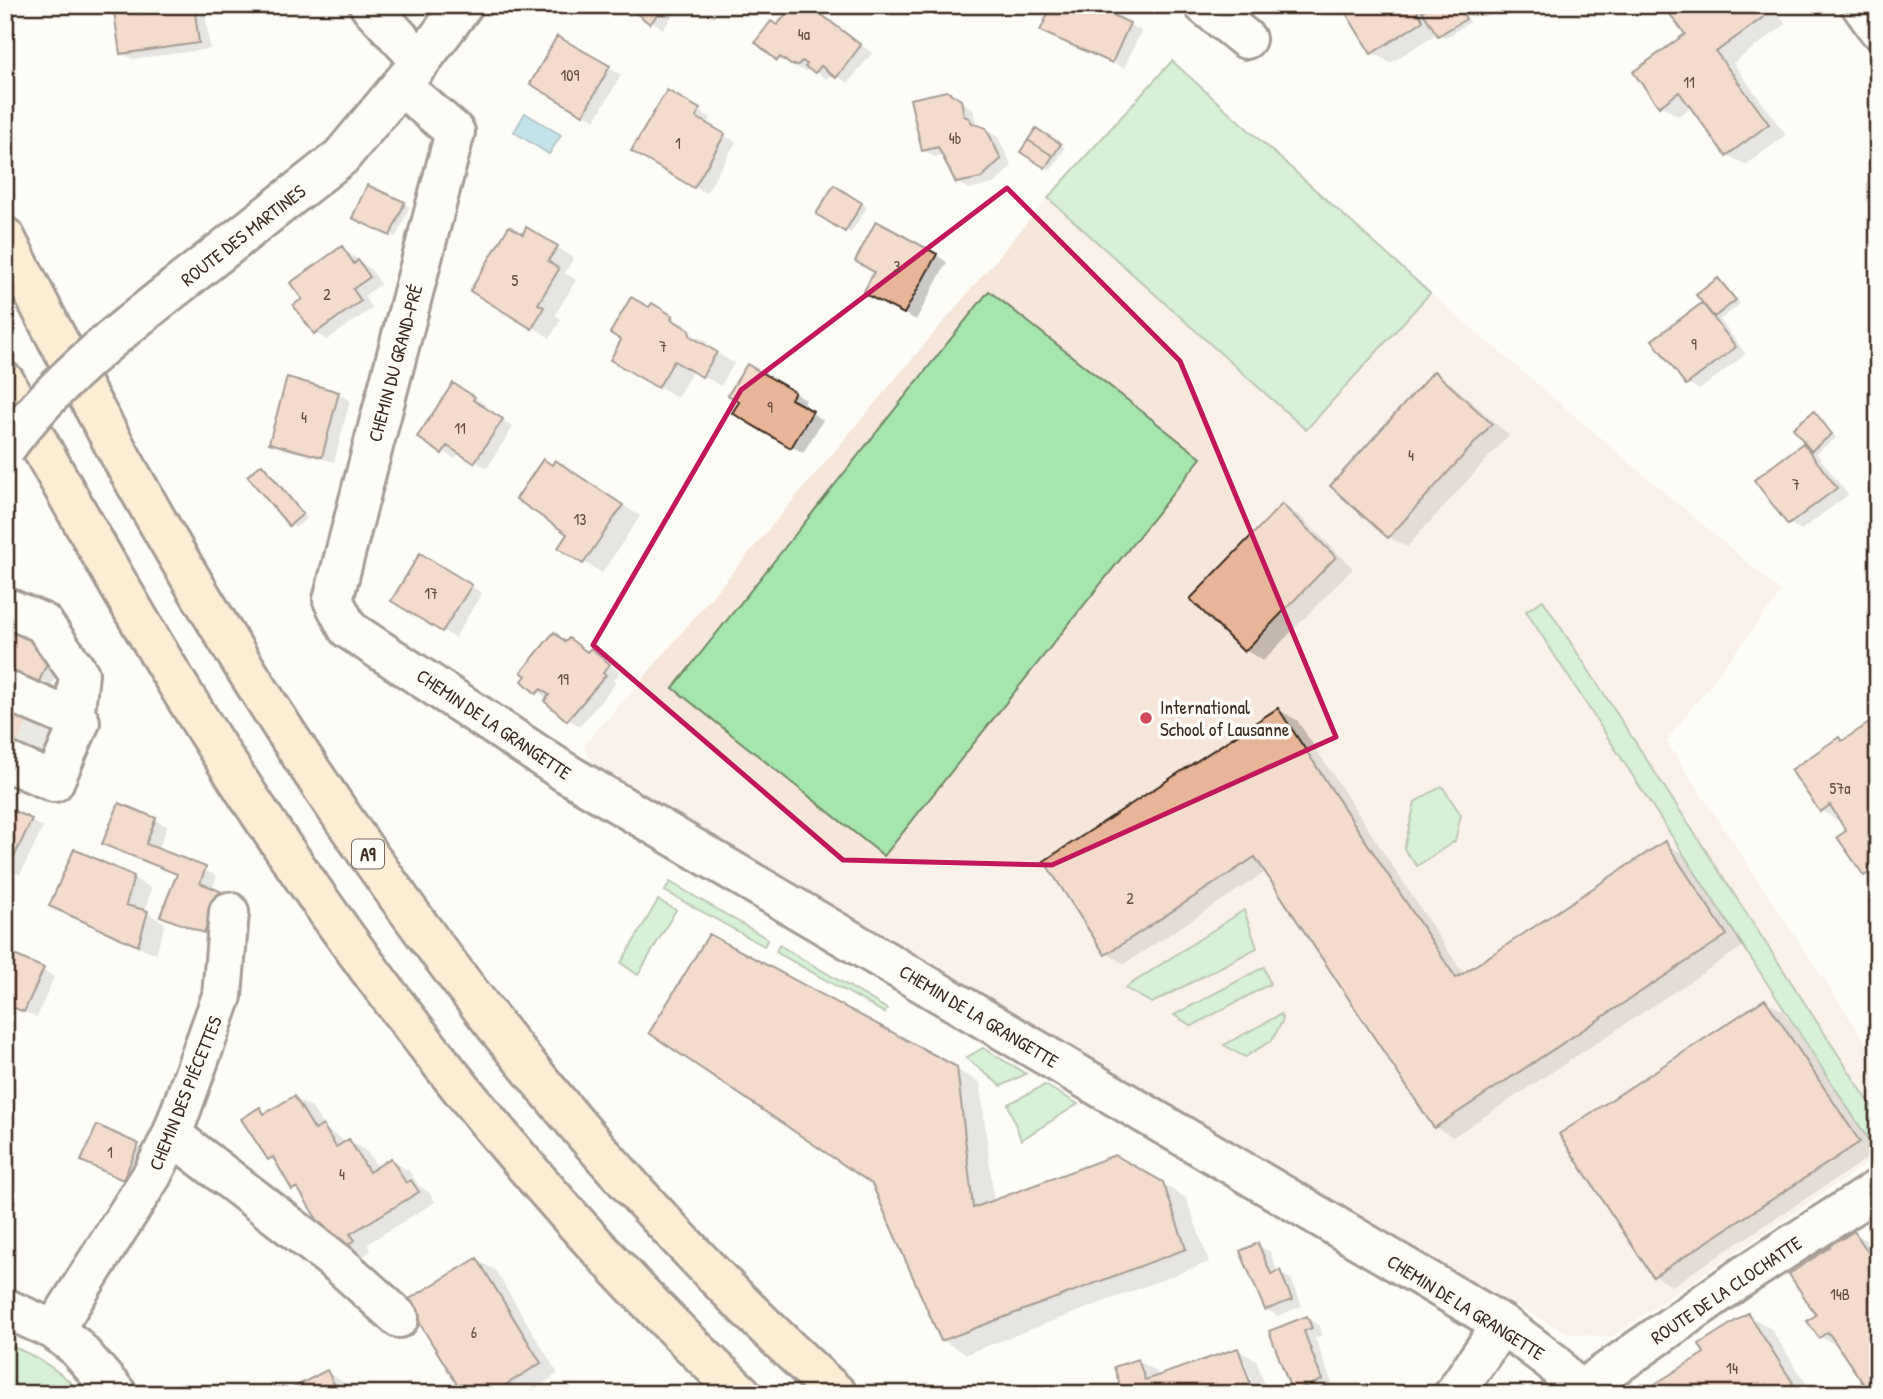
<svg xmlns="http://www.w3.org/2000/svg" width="1883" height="1399" viewBox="0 0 1883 1399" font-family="'Patrick Hand',sans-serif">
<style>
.built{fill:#f6e7da}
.green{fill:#a6e5ac;stroke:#708865;stroke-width:2}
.water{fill:#7bc5db;stroke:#61878f;stroke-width:2}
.shadow{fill:#0003}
.building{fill:#e7b698;stroke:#3b2a1e;stroke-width:2}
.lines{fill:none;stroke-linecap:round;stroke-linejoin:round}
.minor-tunnel{stroke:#d6d2cc;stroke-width:38;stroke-dasharray:38 19;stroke-linecap:butt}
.minor-casing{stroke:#3b2a1e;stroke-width:44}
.highway-casing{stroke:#3b2a1e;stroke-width:44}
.minor{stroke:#fdfcf7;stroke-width:38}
.highway{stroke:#faddab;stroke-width:38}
.minor-bridge-casing{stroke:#3b2a1e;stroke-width:44;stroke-linecap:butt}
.minor-bridge{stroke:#fdfcf7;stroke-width:38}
.marked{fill:none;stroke:#c2185b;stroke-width:5;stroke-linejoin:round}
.poi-dot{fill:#d1495b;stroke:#fdfcf7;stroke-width:2.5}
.labels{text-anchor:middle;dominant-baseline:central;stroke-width:7;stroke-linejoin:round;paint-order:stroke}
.number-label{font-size:16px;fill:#664d3c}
.shield{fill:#fdfcf7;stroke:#75695f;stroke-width:2}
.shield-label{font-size:18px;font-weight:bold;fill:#3b2a1e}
.street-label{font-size:19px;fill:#3b2a1e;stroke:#fdfcf7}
.poi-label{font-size:19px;fill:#3b2a1e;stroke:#fdfcf7;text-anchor:start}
</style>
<rect width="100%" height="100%" fill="#fdfcf7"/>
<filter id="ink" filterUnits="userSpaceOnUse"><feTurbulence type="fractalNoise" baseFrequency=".0143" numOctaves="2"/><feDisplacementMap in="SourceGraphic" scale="14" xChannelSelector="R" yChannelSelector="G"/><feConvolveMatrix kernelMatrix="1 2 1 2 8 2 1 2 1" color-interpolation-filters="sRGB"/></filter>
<g filter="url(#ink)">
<path class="built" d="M1172,61L1430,293L1782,592L1666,741L1878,1061V1156L1610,1338L1568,1333L1372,1230L596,777L584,744L629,695L1048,198Z"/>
<path class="green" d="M1172,61L1430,293L1306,430L1048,198Z
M989,291L1201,458L884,856L673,688Z
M1543,600L1878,1116V1132L1868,1139L1526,611Z
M1442,786L1461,815L1455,841L1417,866L1404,849L1415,802Z
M670,882L768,939L764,946L665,891Z
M658,900L676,910L638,975L621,963Z
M1244,910L1257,948L1152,1003L1125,988Z
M779,945L887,1009L885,1013L776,952Z
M1264,967L1270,984L1192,1026L1174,1015Z
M1281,1014L1283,1020L1272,1040L1245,1057L1224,1045Z
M983,1048L1026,1074L1001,1086L966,1058Z
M1045,1085L1078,1104L1021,1140L1008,1104Z
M5,1344C35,1354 60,1371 83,1394H5Z"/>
<path class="water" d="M525,113L561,135L549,154L514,132Z"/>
<path class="shadow" d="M115,5H204L210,49L133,59L121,53Z
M628,5H681L663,29Z
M1343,5H1424L1427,10L1435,5H1459L1470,22L1445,38L1438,33L1390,63L1372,52Z
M1666,5H1772L1786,24L1733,63L1786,135L1746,165L1728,155L1692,106L1678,116L1660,105L1687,34Z
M814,9L872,53L848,83L832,73L827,79L812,69L804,71L778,59Z
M1129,24L1141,31L1124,68L1042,31Z
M558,38L621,75L595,120L532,84Z
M667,92L711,118L706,125L736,142L706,193L633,151Z
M959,100L973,109L976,124L998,137L1012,166L994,184L969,189L957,182L944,154L935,157L923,150Z
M1037,130L1065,148L1051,170L1023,152Z
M368,188L410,207L396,237L359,221Z
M835,188L867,207L851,233L819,213Z
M523,236L545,240L574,258L565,273L576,280L555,315L561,319L550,338L533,327Z
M342,248L370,269L381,284L364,296L372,308L327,340L315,333L304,299Z
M936,255L947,262L916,320L877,299Z
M1718,280L1723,283L1740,304L1720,320L1746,354L1699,390L1688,383L1702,305L1710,310Z
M652,306L689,327L687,331L707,342L708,348L734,363L721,386L693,370L677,397L612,359Z
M748,366L806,400L802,407L823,420L803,453L735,412L741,401Z
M1434,374L1452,384L1509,435L1407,547L1389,537L1333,486Z
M465,392L486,405L484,408L513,427L487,468L460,451L455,459L419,436Z
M338,394L350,400L334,462L283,449L271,442Z
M1814,414L1820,417L1836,438L1816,453L1848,495L1801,530L1789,523L1803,445L1812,450L1795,429Z
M262,466L267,470L307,518L295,528L290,524Z
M553,467L574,473L640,516L602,573L560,547L570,533Z
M1282,506L1300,516L1353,568L1263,661L1245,650Z
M420,556L482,593L455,638L393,600Z
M554,635L567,642L569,640L589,653L591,651L620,672L613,681L616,683L580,726L568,719L548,699L524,681Z
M54,653L61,665L49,691L5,672Z
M1279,710L1297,720L1464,975L1665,843L1683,854L1744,946L1453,1137L1435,1127L1267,871L1124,964L1106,953Z
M1878,719V882L1865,875L1849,831L1841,820L1839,821L1821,811L1839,739L1844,742Z
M120,805L167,826L158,850L217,876L212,890L231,900L216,938L163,915L179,875L116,850Z
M31,821L43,827L20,875L5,868Z
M133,878L151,888L145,912L165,923L156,954L69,916L51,905Z
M43,970L54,977L37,1017L5,1004Z
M1765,1001L1783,1011L1877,1152L1672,1286L1654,1275Z
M956,1069L980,1083L994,1202L1115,1157L1186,1198L1209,1262L966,1354L942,1340Z
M294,1098L312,1108L325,1129L341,1138L345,1144L349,1141L367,1152L378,1168L391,1160L409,1171L419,1186L429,1192L435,1202L367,1244L371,1251L356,1261L304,1195L293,1189L280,1165L270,1159L244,1120L260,1109L268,1114Z
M98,1127L150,1152L131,1182L93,1165Z
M1837,1233L1846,1238L1854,1233L1872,1244L1878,1253V1392L1866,1385L1840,1346L1820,1337L1819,1315Z
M1258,1245L1270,1252L1278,1273L1291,1279L1302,1306L1278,1316L1266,1309Z
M477,1260L495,1270L558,1374L525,1394H465Z
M1748,1315L1771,1329L1813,1394H1652L1706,1353Z
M1307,1318L1319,1325L1323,1335L1315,1338L1333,1386L1314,1394H1299L1293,1390L1271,1332Z
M1238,1350L1256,1360L1268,1394H1256L1245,1362L1124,1392L1138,1361L1156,1371L1158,1377Z
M327,1372L362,1394H285Z"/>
<path class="building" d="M113,5H194L199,43L120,54Z
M626,5H665L650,24Z
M798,5H809L861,45L836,78L821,66L815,73L805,67L807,64L802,61L798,65H791L780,57L777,61L755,42L771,21L777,25L789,11L791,13Z
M1052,5H1091L1130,23L1112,63L1040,31Z
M1341,5H1414L1423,21L1371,54Z
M1431,5H1457L1466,19L1438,36L1422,11Z
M1663,5H1763L1769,13L1716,52L1769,124L1726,156L1679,92L1659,107L1633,72L1685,34Z
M557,36L610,66L583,115L530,84Z
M667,90L700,109L696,117L725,134L694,188L631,151Z
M947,91L961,100L964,116L969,118L972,123L986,128L1001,159L981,178L956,183L938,147L922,151L910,99Z
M1036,128L1061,144L1053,156L1028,140Z
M1028,140L1053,156L1045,168L1020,152Z
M367,185L405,202L390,236L352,218Z
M834,185L862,203L845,232L816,214Z
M876,221L937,254L904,314L863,293L874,272L855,261Z
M509,226L523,234L526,227L558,246L548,261L559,269L538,304L544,307L532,329L470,291Z
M342,246L354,264L358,260L370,277L353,289L361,301L314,334L293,305L302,299L290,283Z
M1718,278L1736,300L1714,317L1696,295Z
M631,297L649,307L652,303L673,316L671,319L689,330L690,336L717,352L702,377L674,361L658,388L610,360L621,340L610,333Z
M1702,303L1736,347L1686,385L1652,340Z
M747,364L795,392L791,399L813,411L791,448L732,413L739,402L728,395Z
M1434,371L1492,424L1388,538L1330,486Z
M287,377L339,392L322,457L269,443Z
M453,383L475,397L473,400L503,419L474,463L447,446L442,454L417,437Z
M1814,411L1832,434L1811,451L1793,428Z
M1803,443L1837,488L1788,525L1754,480Z
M543,459L552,465L555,460L623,505L583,564L558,548L567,534L516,499Z
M262,464L303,514L289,526L247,476Z
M1282,504L1336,557L1244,652L1190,599Z
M420,553L472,585L442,632L391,601Z
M5,628L42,644L50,657L37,686L5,672Z
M554,632L565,642L569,638L587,652L591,648L610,664L603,673L606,675L567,721L544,701L549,695L541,689L536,694L522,681L526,676L521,672Z
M1278,708L1456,978L1665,841L1727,935L1434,1128L1255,857L1105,955L1044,861Z
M5,709L58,732L45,760L5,743Z
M1878,717V867L1864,876L1837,837L1846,831L1830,805L1820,812L1791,770L1839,737L1842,741Z
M119,803L156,818L146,844L206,867L200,883L220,891L204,933L160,916L177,874L102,844Z
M5,807L32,819L8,870L5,869Z
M74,849L134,876L126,905L148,911L138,946L49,906Z
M709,934L957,1067L973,1208L1115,1155L1163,1182L1186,1249L941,1341L872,1184L649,1033Z
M5,951L44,968L24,1012L5,1004Z
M1765,999L1860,1142L1653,1277L1559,1134Z
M294,1096L315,1130L323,1125L336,1147L349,1139L369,1172L391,1158L406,1183L411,1180L419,1192L350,1234L355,1240L337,1252L297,1187L292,1190L273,1157L268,1160L241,1119L260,1107L264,1114Z
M97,1125L139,1144L123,1180L81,1161Z
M1837,1231L1842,1239L1854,1231L1878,1267V1377L1865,1386L1828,1332L1819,1338L1807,1321L1816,1315L1789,1274L1830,1247L1824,1239Z
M1258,1243L1271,1274L1280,1270L1292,1300L1265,1310L1240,1251Z
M477,1258L541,1363L491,1394H463L406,1301Z
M1748,1313L1793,1383L1776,1394H1650L1647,1389L1704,1353L1699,1344Z
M1307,1316L1312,1328L1304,1331L1322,1380L1292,1392L1269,1331Z
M1238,1348L1254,1394H1114L1122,1391L1114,1367L1138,1359L1145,1380Z
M327,1370L339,1394H281Z"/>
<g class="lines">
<path class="minor-tunnel" d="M33,755L46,727"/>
<defs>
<path id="minor" d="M369,5L421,61
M1204,5L1246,39
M1861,5L1878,29
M401,86L455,132L333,600L348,629L566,773L1502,1324L1554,1363L1577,1392
M176,287L341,157L421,61L463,5
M5,607L43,623L79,674L74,720
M5,690L80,722L54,782L5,761
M172,1135L339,1264L399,1318
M5,1308L54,1330L75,1346L117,1394
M54,1330L152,1175L172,1135L222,996L229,912
M1454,1394L1502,1324
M1575,1394L1742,1277L1878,1189"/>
<path id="highway" d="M5,237C218,663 483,1072 837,1394
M5,382C63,488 121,592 184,695C339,946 527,1191 742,1394"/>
</defs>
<use href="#minor" class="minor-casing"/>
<use href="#highway" class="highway-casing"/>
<use href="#minor" class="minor"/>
<use href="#highway" class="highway"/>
<defs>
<path id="minor-bridge" d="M5,449C51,385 115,335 176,287"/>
</defs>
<use href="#minor-bridge" class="minor-bridge-casing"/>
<use href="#minor-bridge" class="minor-bridge"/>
</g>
</g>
<path d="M0 0H1883V1399H0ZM1007,188L1180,361L1336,737L1052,865L843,860L593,645L741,390Z" fill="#fdfcf7" fill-opacity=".55" fill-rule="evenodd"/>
<path class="marked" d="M1007,188L1180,361L1336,737L1052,865L843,860L593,645L741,390Z"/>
<circle class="poi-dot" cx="1146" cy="718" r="7"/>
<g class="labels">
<g class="number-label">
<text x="804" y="34">4a</text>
<text x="570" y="75">109</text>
<text x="1689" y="82">11</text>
<text x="955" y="138">4b</text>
<text x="678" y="143">1</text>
<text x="897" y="266">3</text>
<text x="515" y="280">5</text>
<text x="327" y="294">2</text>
<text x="1694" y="344">9</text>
<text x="663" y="346">7</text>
<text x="770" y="407">9</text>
<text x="304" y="417">4</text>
<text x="460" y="428">11</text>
<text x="1411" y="455">4</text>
<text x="1796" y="484">7</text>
<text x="580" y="519">13</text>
<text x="431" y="593">17</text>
<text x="563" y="679">19</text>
<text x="1840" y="788">57a</text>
<text x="1130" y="898">2</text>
<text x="110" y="1152">1</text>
<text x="342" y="1174">4</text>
<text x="1840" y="1294">14B</text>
<text x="474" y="1332">6</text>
<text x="1732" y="1368">14</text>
</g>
<rect class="shield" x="352" y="839.5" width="32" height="29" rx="5"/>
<g class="shield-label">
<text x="368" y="854">A9</text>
</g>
<g class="street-label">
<text transform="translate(243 235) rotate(-38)">ROUTE DES MARTINES</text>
<text transform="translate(395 363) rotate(-75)">CHEMIN DU GRAND-PRÉ</text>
<text transform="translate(494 724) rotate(34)">CHEMIN DE LA GRANGETTE</text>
<text transform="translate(979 1016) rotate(31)">CHEMIN DE LA GRANGETTE</text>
<text transform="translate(185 1093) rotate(-68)">CHEMIN DES PIÉCETTES</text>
<text transform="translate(1726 1290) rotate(-34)">ROUTE DE LA CLOCHATTE</text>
<text transform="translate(1466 1307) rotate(32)">CHEMIN DE LA GRANGETTE</text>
</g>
<g class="poi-label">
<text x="1160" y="707">International<tspan x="1160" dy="22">School of Lausanne</tspan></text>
</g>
</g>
<rect width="1883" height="1399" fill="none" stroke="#fdfcf7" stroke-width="28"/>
<rect x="14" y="14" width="1855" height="1371" fill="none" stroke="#3b2a1e" stroke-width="2.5" filter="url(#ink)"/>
</svg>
